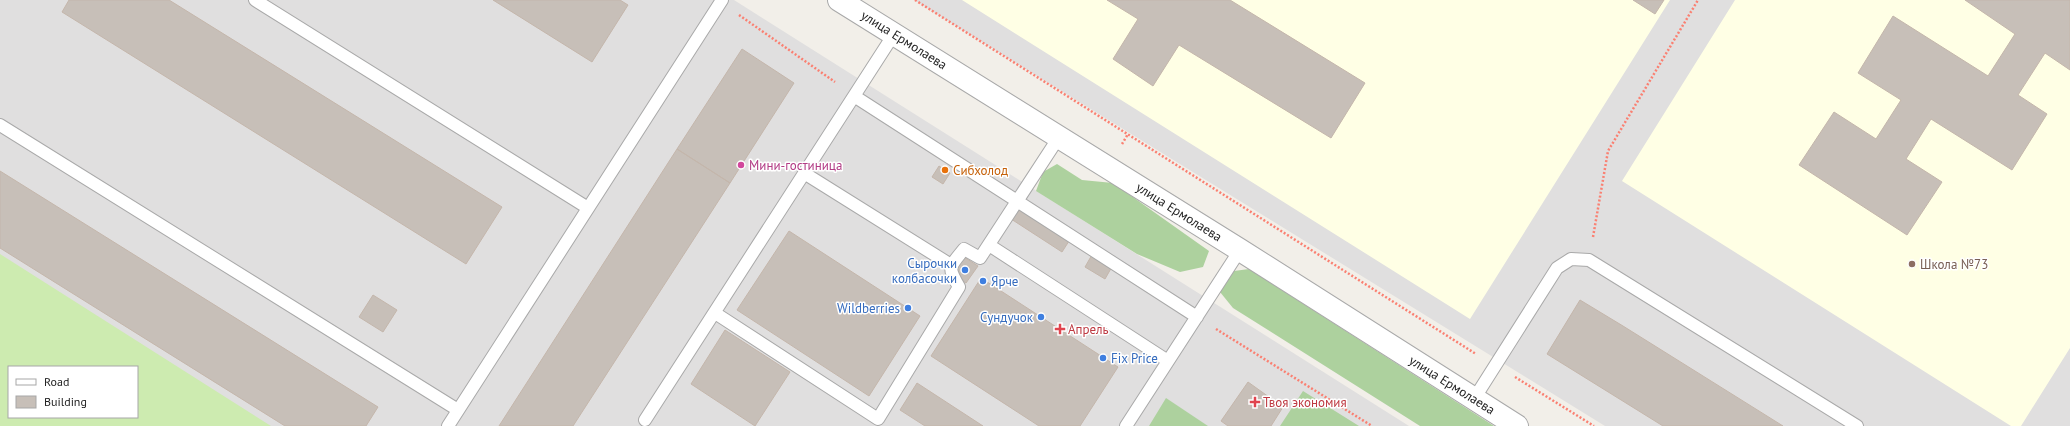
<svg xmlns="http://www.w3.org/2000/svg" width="2070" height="426" viewBox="0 0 2070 426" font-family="'PT Sans',sans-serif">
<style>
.residential{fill:#e0dfdf;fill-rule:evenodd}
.education{fill:#ffffe5}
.grass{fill:#cdebb0;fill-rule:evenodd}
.forest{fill:#add19e}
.building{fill:#c7bfb8;stroke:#c4b6ab}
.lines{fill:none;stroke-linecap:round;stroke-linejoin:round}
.service-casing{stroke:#a9a9a9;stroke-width:14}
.minor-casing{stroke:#a9a9a9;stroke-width:24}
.path{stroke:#fa8072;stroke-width:2.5;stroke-dasharray:2 2;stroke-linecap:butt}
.service{stroke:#fff;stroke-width:12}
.minor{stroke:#fff;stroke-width:22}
.hotel-dot{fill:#d1479c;stroke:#fff;stroke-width:1.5}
.food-dot{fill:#e8710a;stroke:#fff;stroke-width:1.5}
.education-dot{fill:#8d6e63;stroke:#fff;stroke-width:1.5}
.shop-dot{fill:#3f7fe0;stroke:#fff;stroke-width:1.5}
.health-dot{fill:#e0444e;stroke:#fff;stroke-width:1.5}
.labels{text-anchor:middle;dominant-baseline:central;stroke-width:3;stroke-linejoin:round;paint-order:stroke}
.street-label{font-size:13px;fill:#222;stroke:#fff}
.hotel-label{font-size:13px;fill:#b23c85;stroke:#fff;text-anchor:start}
.food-label{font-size:13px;fill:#c56008;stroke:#fff;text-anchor:start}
.shop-label{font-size:13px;fill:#366cbe;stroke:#fff;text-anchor:end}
.education-label{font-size:13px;fill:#785e54;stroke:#fff;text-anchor:start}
.health-label{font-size:13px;fill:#be3a42;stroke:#fff;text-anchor:start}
</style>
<rect width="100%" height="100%" fill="#f2efe9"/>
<path class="residential" d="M0,0H734L1409,426H0ZM9,367H137V417H9Z
M914,0H2070V426H1605Z"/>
<path class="education" d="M962,0H1670L1470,319Z
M1735,0H2070V348L2021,426H2011L1622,181Z"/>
<path class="grass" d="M0,254L271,426H0ZM9,367H137V417H9Z"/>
<path class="forest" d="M1057,164L1082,180L1113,183L1209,251L1203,267L1180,272L1137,254L1036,191L1043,172Z
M1249,269L1494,426H1420L1233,308L1220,292L1234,271Z
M1303,391L1359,426H1280Z
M1166,398L1208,426H1149Z"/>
<path class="building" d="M69,0H169L502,207L466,264L62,12Z
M493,0H620L628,5L592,62Z
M1107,0H1230L1365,83L1331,138L1179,45L1153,86L1113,59L1138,19Z
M1633,0H1664L1655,14Z
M1965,0H2070V70L2045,53L2018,95L2047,114L2012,170L1931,119L1906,159L1942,182L1907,235L1799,165L1834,112L1876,139L1901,100L1858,73L1893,16L1988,76L2015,34Z
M742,49L794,83L730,183L677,149Z
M677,149L730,183L573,426H499Z
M939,166L950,173L943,184L932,177Z
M0,171L378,407L366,426H285L0,248Z
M1018,203L1071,238L1062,252L1008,217Z
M789,231L920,316L869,396L737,310Z
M1093,253L1113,265L1105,279L1085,267Z
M964,257L978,266L966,283L953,275Z
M981,278L1118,367L1080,426H1039L931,356Z
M373,295L397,310L383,332L359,317Z
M1580,300L1623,326L1783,426H1663L1547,354Z
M725,330L790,372L755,426L691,384Z
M1248,382L1283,407L1271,426H1228L1221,421Z
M917,383L983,426H925L900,410Z"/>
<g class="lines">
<defs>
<path id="service" d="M255,0L588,208
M854,96L1197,317
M0,125L458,410
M804,173L951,265
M989,245L1168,361
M715,313L878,419L959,287C947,266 949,268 964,249L980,258L1059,137
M1474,399L1557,268L1571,259L1589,260L1857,426
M645,420L894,34
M448,426L722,0
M1126,426L1240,250"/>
<path id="minor" d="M839,0L1240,250L1517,426"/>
</defs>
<use href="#service" class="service-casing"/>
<use href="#minor" class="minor-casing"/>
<path class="path" d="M915,0L1476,354
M739,15L835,82
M1122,144L1128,134
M1593,237L1608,151L1698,0
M1216,329L1372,426
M1515,377L1594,426"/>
<use href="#service" class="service"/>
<use href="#minor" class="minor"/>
</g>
<circle class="hotel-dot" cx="741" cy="165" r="4"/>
<circle class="food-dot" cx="945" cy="170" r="4"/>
<circle class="education-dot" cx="1912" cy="264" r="4"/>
<g class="shop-dot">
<circle cx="965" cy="270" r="4"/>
<circle cx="983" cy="281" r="4"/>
<circle cx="908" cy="308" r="4"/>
<circle cx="1041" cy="317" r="4"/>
<circle cx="1103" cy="358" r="4"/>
</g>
<g class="health-dot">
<path d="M1058 323h4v4h4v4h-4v4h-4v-4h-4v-4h4z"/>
<path d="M1253 396h4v4h4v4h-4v4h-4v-4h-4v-4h4z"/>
</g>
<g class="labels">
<g class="street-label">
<text transform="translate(904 40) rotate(32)">улица Ермолаева</text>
<text transform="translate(1179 212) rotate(32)">улица Ермолаева</text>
<text transform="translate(1452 385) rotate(32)">улица Ермолаева</text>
</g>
<g class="hotel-label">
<text x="749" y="165">Мини-гостиница</text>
</g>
<g class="food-label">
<text x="953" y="170">Сибхолод</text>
</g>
<g class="shop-label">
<text x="957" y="263">Сырочки<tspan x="957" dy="15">колбасочки</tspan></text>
<text x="991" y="281" text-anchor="start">Ярче</text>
<text x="900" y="308">Wildberries</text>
<text x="1033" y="317">Сундучок</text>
<text x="1111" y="358" text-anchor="start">Fix Price</text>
</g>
<g class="education-label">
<text x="1920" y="264">Школа №73</text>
</g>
<g class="health-label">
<text x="1068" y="329">Апрель</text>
<text x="1263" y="402">Твоя экономия</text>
</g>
</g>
<rect x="8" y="366" width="130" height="52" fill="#ffffff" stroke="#a7a7a7"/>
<rect x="16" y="379" width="20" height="6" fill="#ffffff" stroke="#a7a7a7"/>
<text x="44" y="386" font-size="12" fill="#222222">Road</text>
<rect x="16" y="396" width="20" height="12" fill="#c7bfb8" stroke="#a7a7a7"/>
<text x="44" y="406" font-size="12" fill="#222222">Building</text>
</svg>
